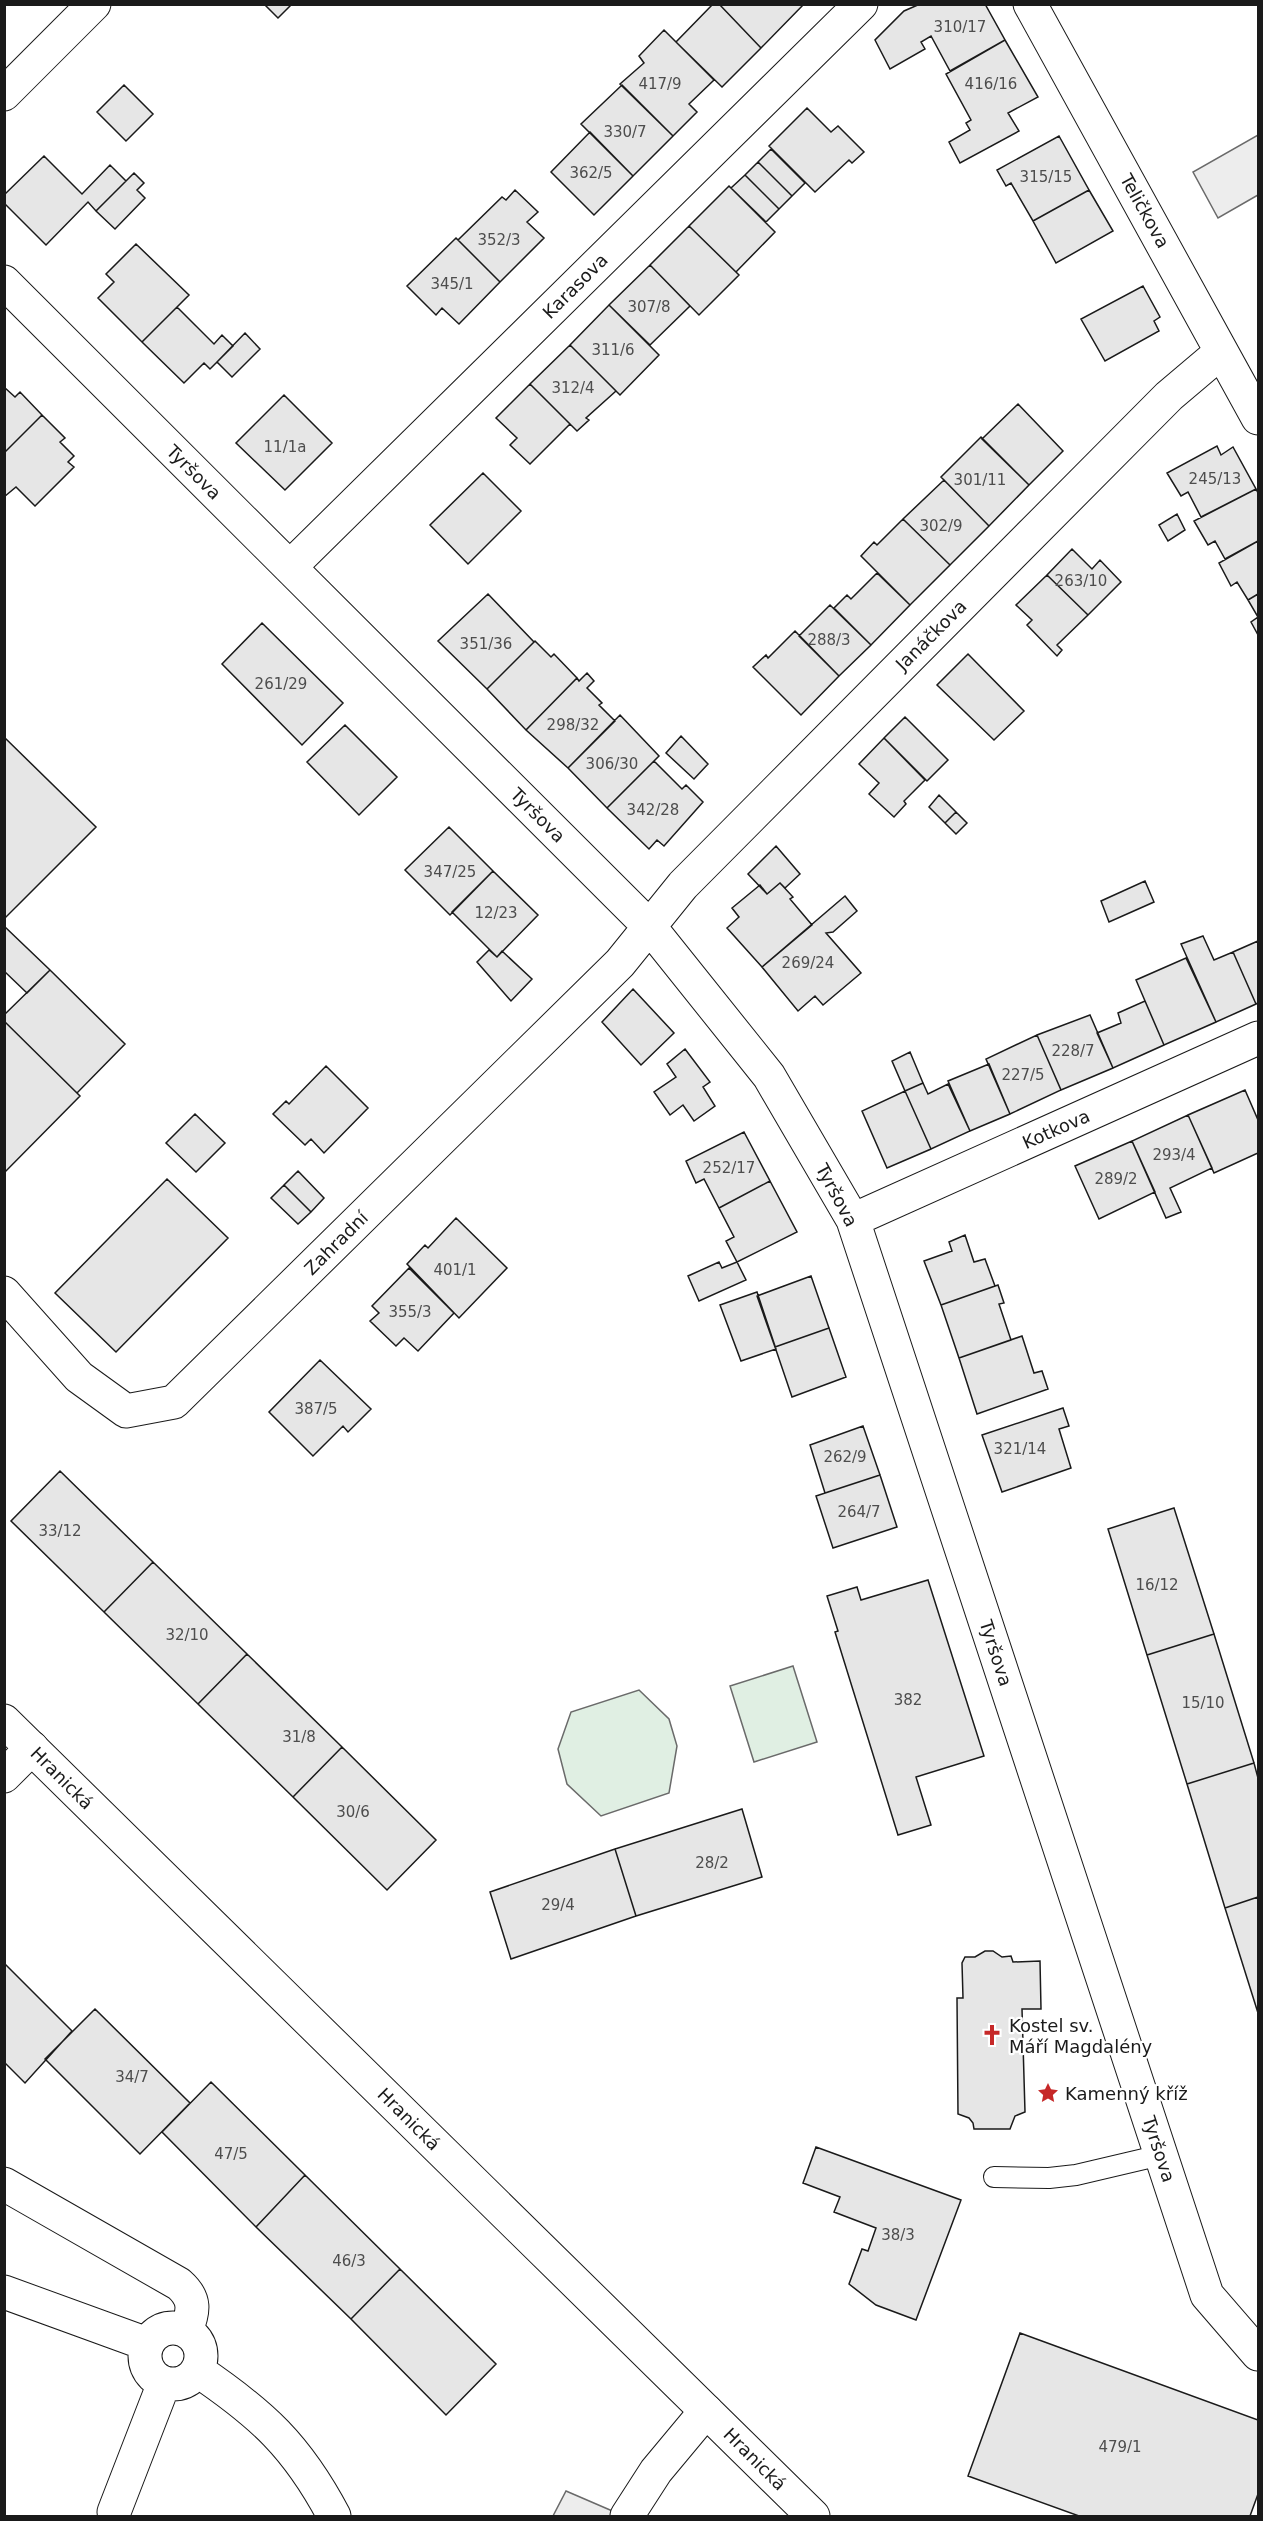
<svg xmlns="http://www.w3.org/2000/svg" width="1263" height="2521" viewBox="0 0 1263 2521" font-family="'DejaVu Sans',sans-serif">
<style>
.green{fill:#e0efe3;stroke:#6a6a6a;stroke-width:1.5}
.parking{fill:#ededed;stroke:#6a6a6a;stroke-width:1.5}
.building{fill:#e6e6e6;stroke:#1a1a1a;stroke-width:1.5}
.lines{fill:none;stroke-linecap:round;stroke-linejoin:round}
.service-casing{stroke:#1a1a1a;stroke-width:22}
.minor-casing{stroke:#1a1a1a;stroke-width:35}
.secondary-casing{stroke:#1a1a1a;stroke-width:35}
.service{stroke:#fff;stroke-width:20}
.minor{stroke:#fff;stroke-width:33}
.secondary{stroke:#fff;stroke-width:33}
.labels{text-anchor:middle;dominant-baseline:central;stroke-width:4.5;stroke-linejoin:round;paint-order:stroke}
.number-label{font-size:15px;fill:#4d4d4d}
.street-label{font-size:18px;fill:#1a1a1a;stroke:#fff}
.poi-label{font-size:18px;fill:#1a1a1a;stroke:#fff;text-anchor:start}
</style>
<rect width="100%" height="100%" fill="#fff"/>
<path class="green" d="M793,1666L817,1742L754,1762L730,1686Z
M639,1690L669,1719L677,1746L669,1793L601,1816L567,1784L558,1749L571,1712Z"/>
<path class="parking" d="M1258,135V195L1218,218L1193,172Z
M566,2491L624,2516H553Z"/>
<path class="building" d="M264,4H292L278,18Z
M713,4H719L761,48L722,87L676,42Z
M719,4H804L761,48Z
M920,4H985L1005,40L950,71L931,36L921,42L925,49L890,69L875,40L904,11Z
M664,30L714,80L689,104L697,112L673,136L620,84L644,63L639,56Z
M1005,40L1038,97L1008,113L1019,131L960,163L949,142L970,130L966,123L971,120L946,74Z
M124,85L153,114L126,141L97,112Z
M622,85L673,136L633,176L581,124Z
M807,108L831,132L838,126L864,152L852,163L849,160L815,192L769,146Z
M590,132L633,176L594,215L551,172Z
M1059,136L1089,190L1033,221L1011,183L1006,186L997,170Z
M771,149L805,183L792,196L758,162Z
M44,156L82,194L110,165L126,181L96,211L88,202L46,245L4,203V195Z
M758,162L792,196L779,209L745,175Z
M134,173L144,183L137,190L145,198L115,229L96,211Z
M745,175L779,209L766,222L731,188Z
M729,186L775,232L736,272L689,226Z
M515,190L538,212L527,222L544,238L500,282L458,240L502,197L506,200Z
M1089,190L1113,231L1056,263L1033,221Z
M689,226L739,275L699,315L650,265Z
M456,238L500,282L459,324L442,308L436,315L407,286Z
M136,244L189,295L142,342L98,298L114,282L106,274Z
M650,265L690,306L650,345L609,305Z
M1143,286L1160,317L1154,321L1159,331L1105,361L1081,319Z
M609,305L659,355L620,395L570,345Z
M177,307L214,344L222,335L233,346L210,369L204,363L184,383L142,342Z
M245,333L260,349L232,377L217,362Z
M570,345L616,391L586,418L589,420L577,431L530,384Z
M530,384L570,424L530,464L510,445L517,438L496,418Z
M4,387L15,397L20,392L42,415L4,453Z
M284,395L332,443L285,490L236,443Z
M1018,404L1063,451L1029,485L982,439Z
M42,415L65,438L60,442L74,456L68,462L74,467L35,506L16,487L4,497V453Z
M981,437L1029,485L989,526L941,477Z
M1217,446L1221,455L1233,447L1256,489L1201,517L1188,492L1181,496L1167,473Z
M483,473L521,511L468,564L430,525Z
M944,480L989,526L950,565L903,519Z
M1256,489L1258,493V541L1225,559L1215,541L1208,545L1194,521Z
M1177,514L1185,530L1168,541L1159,525Z
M903,519L950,565L910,605L861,556L874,542L877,545Z
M1258,541V594L1248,600L1237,582L1231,586L1219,563Z
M1072,549L1092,569L1100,560L1121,582L1088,615L1047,575Z
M877,573L910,605L871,645L834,608L847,595L851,599Z
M1047,575L1088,615L1057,645L1062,650L1057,656L1027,625L1032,620L1016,605Z
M488,594L534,642L487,689L438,641Z
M1258,594V635L1251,622L1258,617L1248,600Z
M830,605L871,645L839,676L799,636Z
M262,623L343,703L302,745L222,664Z
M795,631L839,676L801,715L753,667L766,655L768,658Z
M535,641L551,657L554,654L577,678L526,730L487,689Z
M968,654L1024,711L994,740L937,685Z
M587,673L594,681L587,688L602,703L599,705L615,721L568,768L526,730L577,678L579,681Z
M620,715L659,756L607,808L568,768Z
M905,717L948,760L927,781L884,738Z
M345,725L397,777L359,815L307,762Z
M681,736L708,764L694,779L666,753Z
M4,737L96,827L4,919Z
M884,738L925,780L904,801L906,804L894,817L869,794L879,783L859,764Z
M654,761L682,789L686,785L703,802L664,846L657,840L649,849L607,808Z
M939,795L956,812L945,823L929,807Z
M956,812L967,823L956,834L945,823Z
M449,827L493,871L450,915L405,870Z
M776,846L800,874L785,888L780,883L767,894L748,874Z
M493,871L538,915L497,957L452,912Z
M1145,881L1154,902L1109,922L1101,901Z
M780,883L793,897L790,899L812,925L762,967L727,928L739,917L732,908L760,885L767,894Z
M845,896L857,911L833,932L826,933L861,973L823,1005L815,996L798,1011L762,967Z
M4,926L50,970L27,993L4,971Z
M1203,936L1214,960L1233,952L1256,1004L1216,1022L1181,944Z
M1258,941V1003L1256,1004L1233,952Z
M489,950L497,957L502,951L532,979L511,1001L477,962Z
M1186,958L1216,1022L1164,1045L1136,980Z
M50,970L125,1044L77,1093L4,1021V1015Z
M633,989L674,1033L641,1065L602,1022Z
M1145,1001L1164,1045L1113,1068L1097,1033L1121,1023L1118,1013Z
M1090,1015L1113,1068L1061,1090L1037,1035Z
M4,1021L80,1096L4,1173Z
M1037,1035L1061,1090L1010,1114L986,1059Z
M685,1049L710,1082L703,1087L715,1106L694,1121L683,1105L670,1115L654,1092L676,1077L667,1064Z
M910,1052L923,1083L905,1091L892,1061Z
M989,1064L1010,1114L970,1131L948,1081Z
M326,1066L368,1108L324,1153L311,1139L305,1145L273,1114L286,1101L289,1104Z
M923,1083L928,1094L948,1084L970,1131L931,1149L905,1091Z
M1245,1090L1258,1120V1153L1214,1173L1188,1115Z
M905,1091L931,1149L887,1168L862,1111Z
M195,1114L225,1143L196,1172L166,1143Z
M1188,1115L1212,1168L1170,1188L1181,1212L1166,1218L1132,1141Z
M744,1132L770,1181L719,1208L704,1179L696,1183L686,1161Z
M1132,1141L1155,1192L1099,1219L1075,1166Z
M298,1171L324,1198L311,1212L284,1185Z
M167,1179L228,1238L116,1352L55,1293Z
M770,1181L797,1232L737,1262L726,1241L734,1237L719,1208Z
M284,1185L311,1212L298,1224L271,1198Z
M456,1218L507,1268L459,1318L407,1264L425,1245L428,1248Z
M965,1235L974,1262L985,1259L995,1286L941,1305L924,1261L952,1251L949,1242Z
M719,1262L722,1268L737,1262L746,1280L699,1301L688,1276Z
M409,1268L454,1313L418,1351L404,1338L396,1346L370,1321L379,1313L372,1306Z
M811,1276L829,1328L775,1347L757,1296Z
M998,1285L1004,1303L999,1304L1011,1340L959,1358L941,1305Z
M757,1292L776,1349L741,1361L720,1305Z
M829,1328L846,1377L792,1397L775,1347Z
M1022,1336L1034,1373L1042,1371L1048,1389L977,1414L959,1358Z
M320,1360L371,1409L348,1432L343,1426L313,1456L269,1412Z
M1063,1408L1069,1426L1059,1429L1071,1468L1002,1492L982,1435Z
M863,1426L880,1475L825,1493L810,1445Z
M60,1471L153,1562L104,1612L11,1521Z
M880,1475L897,1527L833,1548L816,1496Z
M1174,1508L1214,1634L1147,1655L1108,1529Z
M153,1562L247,1654L198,1704L104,1612Z
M928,1580L984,1756L916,1777L931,1825L898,1835L835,1632L838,1631L827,1596L857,1587L861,1600Z
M1214,1634L1254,1763L1187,1784L1147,1655Z
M247,1654L342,1747L293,1797L198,1704Z
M342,1747L436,1840L387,1890L293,1797Z
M1254,1763L1258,1778V1897L1225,1908L1187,1784Z
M742,1809L762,1877L636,1916L615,1849Z
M615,1849L636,1916L511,1959L490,1892Z
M1258,1897V2013L1225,1908Z
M985,1951H993L1002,1957L1011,1956L1013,1962L1040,1961L1041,2009H1022L1025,2112L1015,2116L1010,2129H974L973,2123L969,2118L958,2114L957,1998H963L962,1963L965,1957H975Z
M4,1963L72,2031L25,2083L4,2062Z
M95,2009L190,2103L140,2154L45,2059Z
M211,2082L305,2175L256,2227L162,2132Z
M816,2147L961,2200L916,2320L876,2305L849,2284L862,2249L868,2251L876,2228L834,2212L840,2197L803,2183Z
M305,2175L400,2269L351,2319L256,2227Z
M400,2269L496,2364L446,2415L351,2319Z
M1020,2333L1258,2420V2494L1250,2516H1079L968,2476Z"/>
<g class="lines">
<defs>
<path id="service" d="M994,2177L1049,2178L1076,2175L1161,2155"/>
<path id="minor" d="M1030,4L1258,418
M4,94L94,4
M4,282L649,926L769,1076L853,1220L1207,2295L1258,2354
M290,567L861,4
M853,1220L1258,1038
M4,1293L79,1377L126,1411L174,1402L620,963L683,885L1169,396L1221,352
M4,1776L32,1748
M4,2184L179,2284C196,2299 194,2311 186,2331
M4,2292L147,2344
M145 2356a28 28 0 1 1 56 0a28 28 0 1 1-56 0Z
M197,2370C262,2414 297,2446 334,2516
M114,2512L164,2383
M627,2516L656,2471L706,2411"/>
<path id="secondary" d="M4,1721L813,2516"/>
</defs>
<use href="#service" class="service-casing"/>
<use href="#minor" class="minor-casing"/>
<use href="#secondary" class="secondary-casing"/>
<use href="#service" class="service"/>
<use href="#minor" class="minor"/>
<use href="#secondary" class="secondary"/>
</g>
<defs>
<symbol id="church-bare" viewBox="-9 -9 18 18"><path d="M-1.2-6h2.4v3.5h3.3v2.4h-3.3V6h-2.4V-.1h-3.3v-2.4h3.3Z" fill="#c62828" stroke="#fff" stroke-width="2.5" paint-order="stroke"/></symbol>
<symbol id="sight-bare" viewBox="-9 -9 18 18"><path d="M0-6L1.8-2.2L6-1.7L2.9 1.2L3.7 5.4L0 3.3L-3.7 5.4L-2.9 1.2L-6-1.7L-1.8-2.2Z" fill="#c62828" stroke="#fff" stroke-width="2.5" paint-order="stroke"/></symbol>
</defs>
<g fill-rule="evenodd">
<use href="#church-bare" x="977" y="2020" width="30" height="30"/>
<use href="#sight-bare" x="1033" y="2078" width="30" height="30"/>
</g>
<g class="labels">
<g class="number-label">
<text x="960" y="27">310/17</text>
<text x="660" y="84">417/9</text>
<text x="991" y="84">416/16</text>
<text x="625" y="132">330/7</text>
<text x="591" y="173">362/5</text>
<text x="1046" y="177">315/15</text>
<text x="499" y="240">352/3</text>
<text x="452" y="284">345/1</text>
<text x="649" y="307">307/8</text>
<text x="613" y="350">311/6</text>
<text x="573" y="388">312/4</text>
<text x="285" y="447">11/1a</text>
<text x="1215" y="479">245/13</text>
<text x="980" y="480">301/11</text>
<text x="941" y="526">302/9</text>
<text x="1081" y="581">263/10</text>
<text x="829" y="640">288/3</text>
<text x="486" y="644">351/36</text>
<text x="281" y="684">261/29</text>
<text x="573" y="725">298/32</text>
<text x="612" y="764">306/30</text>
<text x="653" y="810">342/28</text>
<text x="450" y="872">347/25</text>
<text x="496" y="913">12/23</text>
<text x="808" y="963">269/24</text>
<text x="1073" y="1051">228/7</text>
<text x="1023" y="1075">227/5</text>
<text x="1174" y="1155">293/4</text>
<text x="729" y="1168">252/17</text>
<text x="1116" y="1179">289/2</text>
<text x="455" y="1270">401/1</text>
<text x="410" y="1312">355/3</text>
<text x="316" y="1409">387/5</text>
<text x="1020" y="1449">321/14</text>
<text x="845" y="1457">262/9</text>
<text x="859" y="1512">264/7</text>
<text x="60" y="1531">33/12</text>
<text x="1157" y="1585">16/12</text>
<text x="187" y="1635">32/10</text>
<text x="908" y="1700">382</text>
<text x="1203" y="1703">15/10</text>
<text x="299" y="1737">31/8</text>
<text x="353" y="1812">30/6</text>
<text x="712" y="1863">28/2</text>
<text x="558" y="1905">29/4</text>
<text x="132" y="2077">34/7</text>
<text x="231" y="2154">47/5</text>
<text x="898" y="2235">38/3</text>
<text x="349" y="2261">46/3</text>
<text x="1120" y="2447">479/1</text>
</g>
<g class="street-label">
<text transform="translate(1145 211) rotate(61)">Teličkova</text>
<text transform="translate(575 286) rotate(-45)">Karasova</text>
<text transform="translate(194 472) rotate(45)">Tyršova</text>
<text transform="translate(931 635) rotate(-45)">Janáčkova</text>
<text transform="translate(538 815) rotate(45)">Tyršova</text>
<text transform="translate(1056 1129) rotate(-24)">Kotkova</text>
<text transform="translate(837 1195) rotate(62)">Tyršova</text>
<text transform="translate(336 1243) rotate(-45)">Zahradní</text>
<text transform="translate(996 1653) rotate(72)">Tyršova</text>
<text transform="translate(62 1778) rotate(45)">Hranická</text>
<text transform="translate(409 2119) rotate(45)">Hranická</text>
<text transform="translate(1159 2149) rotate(72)">Tyršova</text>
<text transform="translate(755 2459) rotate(45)">Hranická</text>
</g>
<g class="poi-label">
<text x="1009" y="2025">Kostel sv.<tspan x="1009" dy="21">Máří Magdalény</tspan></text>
<text x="1065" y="2093">Kamenný kříž</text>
</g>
</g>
<rect width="1263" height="2521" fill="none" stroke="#1a1a1a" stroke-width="12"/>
</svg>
